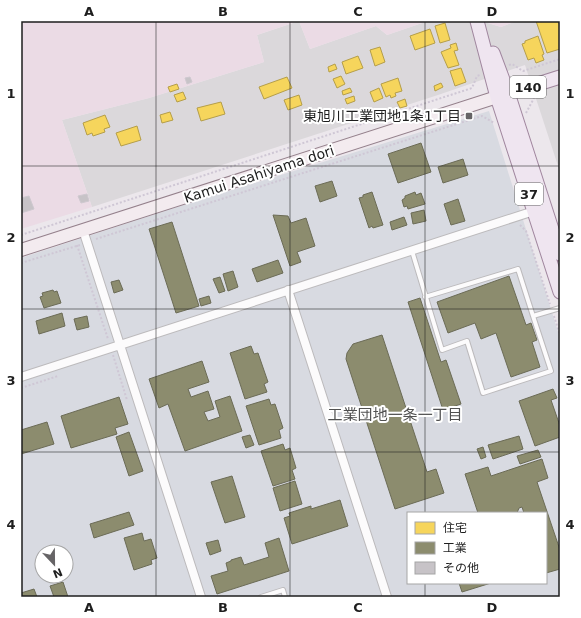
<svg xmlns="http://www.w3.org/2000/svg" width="581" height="618" viewBox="0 0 581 618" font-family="'DejaVu Sans','Noto Sans JP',sans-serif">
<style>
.residential{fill:#dbd8db}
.industrial{fill:#d8dae1;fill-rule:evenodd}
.farmland{fill:#ebdbe5}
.homes{fill:#f6d55c;stroke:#b59e49}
.industry{fill:#8c8c6e;stroke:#6b6b56}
.building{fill:#c7c3c7;stroke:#cec8cf}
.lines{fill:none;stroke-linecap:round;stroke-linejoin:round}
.lane-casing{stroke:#bcbabc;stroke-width:6}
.street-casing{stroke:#bcbabc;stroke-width:10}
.secondary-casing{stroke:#95818c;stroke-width:14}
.primary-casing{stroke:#a0869e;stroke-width:15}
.path{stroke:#cfc7d5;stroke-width:2;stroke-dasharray:2 2;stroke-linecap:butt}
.lane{stroke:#fcfbfc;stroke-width:4}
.street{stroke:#fcfbfc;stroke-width:8}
.secondary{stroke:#f3ebef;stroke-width:12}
.primary{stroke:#efe5f0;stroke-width:13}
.grid{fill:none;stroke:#1e1e1e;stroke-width:1;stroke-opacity:0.55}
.poi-dot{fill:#666466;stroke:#fff;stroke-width:1.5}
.labels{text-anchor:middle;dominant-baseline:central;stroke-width:4;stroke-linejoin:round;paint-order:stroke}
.shield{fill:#fff;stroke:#626262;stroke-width:1}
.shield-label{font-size:13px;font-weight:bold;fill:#1e1e1e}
.poi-label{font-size:14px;fill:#1e1e1e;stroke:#fff;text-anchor:end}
.street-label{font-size:14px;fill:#1e1e1e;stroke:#fff}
.neighbourhood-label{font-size:15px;fill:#515151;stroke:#fff}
.neatline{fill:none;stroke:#1e1e1e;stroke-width:1.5}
.grid-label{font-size:13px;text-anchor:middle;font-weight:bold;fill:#1e1e1e}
</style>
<rect width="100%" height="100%" fill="#ece7ec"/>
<path class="residential" d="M299,21L310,49L376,26L387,35L428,21H481L501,27L516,21H560V172L525,65L438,95L92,207L62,120L149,98L264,62L257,35Z"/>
<path class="industrial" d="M489,111L560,338V597H21V258L183,205ZM408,513H546V583H408ZM42,552H66V576H42Z"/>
<path class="farmland" d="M21,21H428L387,35L376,26L310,49L299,21L257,35L264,62L149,98L62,120L92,207L21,229Z
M481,21H516L501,27Z"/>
<path class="homes" d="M536,21H558L560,26V49L547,53Z
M445,23L450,40L440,43L435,26Z
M430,29L435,43L415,50L410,36Z
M538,36L544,54L542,55L544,60L536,63L534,58L528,60L522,44L525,43V41Z
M456,43L458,50L454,51L459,65L448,68L441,52L451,48L450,45Z
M380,47L385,62L375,66L370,50Z
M358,56L363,68L346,74L342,62Z
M335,64L337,69L329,72L328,67Z
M461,68L466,82L455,86L450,71Z
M341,76L345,84L337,88L333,79Z
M287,77L292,88L264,99L259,87Z
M398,78L402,91L395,93L396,96L391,98L390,95L386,97L381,84Z
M441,83L443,87L435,91L434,86Z
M177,84L179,89L170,92L168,87Z
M350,88L352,92L343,95L342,91Z
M379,88L383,98L374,102L370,92Z
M183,92L186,99L177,102L174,95Z
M299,95L302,105L288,110L284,100Z
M354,96L355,101L347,104L345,99Z
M405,99L407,106L400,108L397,102Z
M221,102L225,114L201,121L197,108Z
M170,112L173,120L162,123L160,115Z
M105,115L110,127L104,129L105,132L93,136L92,133L87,135L83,123Z
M137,126L141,140L121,146L116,133Z"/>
<path class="industry" d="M421,143L431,172L398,183L388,154Z
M463,159L468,175L443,183L438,167Z
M332,181L337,196L320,202L315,186Z
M372,192L383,225L373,228L372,226L369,228L359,198L363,197V195Z
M415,192L416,195L421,193L425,204L408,209L407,206L404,207L402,200L405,198V196Z
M458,199L465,221L451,225L444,204Z
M424,210L426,221L413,224L411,213Z
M273,215L288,216L291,223L306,218L315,246L297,252L301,262L290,266Z
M404,217L407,225L392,230L390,222Z
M172,222L199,306L176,313L149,229Z
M278,260L283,273L257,282L252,269Z
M233,271L238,287L228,291L223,274Z
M509,276L526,325L531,323L537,340L532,342L540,367L511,377L496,333L481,339L475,323L448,333L437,302Z
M220,277L225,291L219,293L213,279Z
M119,280L123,290L114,293L111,282Z
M53,290L54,292L57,291L61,303L44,308L40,297L43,296L42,293Z
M209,296L211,303L201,306L199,299Z
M420,298L441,362L446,360L461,404L443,410L408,302Z
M62,313L65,326L39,334L36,321Z
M87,316L89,327L77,330L74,319Z
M382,335L427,472L436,469L444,493L395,509L346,359L347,353L353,344Z
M251,346L254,354L258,353L268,382L264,384L267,392L245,399L230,353Z
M202,361L209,382L188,389L191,397L208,391L214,409L204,412L208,421L220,417L215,401L230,396L242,431L185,451L168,404L159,408L149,379Z
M553,389L557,398L551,400L560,426V437L535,446L519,401Z
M119,397L128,424L115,428L117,434L71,448L61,416Z
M269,399L271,405L275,404L283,428L279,430L281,438L259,445L246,406Z
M47,422L54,444L21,454V430Z
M129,432L143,471L129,476L116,437Z
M250,435L254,445L246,448L242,437Z
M519,436L523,449L493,459L488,445Z
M283,444L285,450L290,448L296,468L292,470L295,479L273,486L261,451Z
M483,447L486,457L481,459L477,449Z
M538,450L541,457L520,464L517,456Z
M542,459L548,478L537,482L560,550V569L546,573V513H524L522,507L519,508L517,513H478L465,474L488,467L491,476Z
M232,476L245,517L225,523L211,482Z
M295,481L302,504L280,511L273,488Z
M340,500L348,526L292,544L284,518L290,516L289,513L311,506V509Z
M129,512L134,525L94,538L90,524Z
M142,533L144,541L151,539L157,558L151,560L152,564L134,570L124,538Z
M279,538L289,571L217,594L211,576L228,571L226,563L231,561V560L241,557L244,565L269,557L265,543Z
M218,540L221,551L210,555L206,543Z
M63,582L68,597H54L50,586Z
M459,583H491L462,592Z
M34,589L37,597H21V593Z"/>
<path class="building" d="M190,77L192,82L187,84L185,78Z
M87,194L89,201L81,203L78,196Z
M29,196L34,209L21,213V198Z"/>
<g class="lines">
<defs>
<path id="lane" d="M412,251L442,350L467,341L483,393L551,371L533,316L560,308
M425,297L518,269L533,316
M261,597L283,590L285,597"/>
<path id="street" d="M83,230L201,597
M288,290L387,597
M21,377L537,210"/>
<path id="secondary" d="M21,250L497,97"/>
<path id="primary" d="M477,21L497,97L560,292
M493,53L508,93L560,254
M500,96L560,77"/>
</defs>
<use href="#lane" class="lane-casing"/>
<use href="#street" class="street-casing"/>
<use href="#secondary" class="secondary-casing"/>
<use href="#primary" class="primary-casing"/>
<path class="path" d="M509,65L512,64L523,71L560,59
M526,113L534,98
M520,225L526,231L550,304
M21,235L472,88L477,76L480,75
M96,239L482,116L494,123
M77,245L108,339
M21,263L80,245
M554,316L560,335
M113,355L127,400
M21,388L58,376"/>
<use href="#lane" class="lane"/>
<use href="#street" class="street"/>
<use href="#secondary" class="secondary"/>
<use href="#primary" class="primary"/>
</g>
<path class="grid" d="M156,21V597M290,21V597M425,21V513M21,166H560M21,309H560M21,452H560M425,583V597"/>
<rect class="poi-dot" x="465" y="112" width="8" height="8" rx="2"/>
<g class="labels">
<g class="shield">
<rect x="510" y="76" width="36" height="22" rx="3"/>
<rect x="515" y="183" width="28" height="22" rx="3"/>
</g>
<g class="shield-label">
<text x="528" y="87">140</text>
<text x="529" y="194">37</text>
</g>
<g class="poi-label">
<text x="461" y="116">東旭川工業団地1条1丁目</text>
</g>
<g class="street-label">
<text transform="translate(259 174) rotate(-18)">Kamui Asahiyama dori</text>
</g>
<g class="neighbourhood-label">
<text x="395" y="415">工業団地一条一丁目</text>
</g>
</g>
<rect width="581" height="618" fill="none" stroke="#ffffff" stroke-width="44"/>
<rect x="407" y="512" width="140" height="72" fill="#ffffff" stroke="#a5a5a5"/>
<rect x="415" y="522" width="20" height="12" fill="#f6d55c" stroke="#a5a5a5"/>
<text x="443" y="532" font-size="12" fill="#1e1e1e">住宅</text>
<rect x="415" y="542" width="20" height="12" fill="#8c8c6e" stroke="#a5a5a5"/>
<text x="443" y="552" font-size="12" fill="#1e1e1e">工業</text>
<rect x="415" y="562" width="20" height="12" fill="#c7c3c7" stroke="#a5a5a5"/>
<text x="443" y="572" font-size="12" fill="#1e1e1e">その他</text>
<g transform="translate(54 564) rotate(158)"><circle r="19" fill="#ffffff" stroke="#a5a5a5"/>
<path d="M0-3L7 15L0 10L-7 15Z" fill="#666466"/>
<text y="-6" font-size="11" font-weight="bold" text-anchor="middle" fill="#1e1e1e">N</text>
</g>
<rect x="22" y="22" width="537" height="574" class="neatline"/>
<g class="grid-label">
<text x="89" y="16">A</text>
<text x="223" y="16">B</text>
<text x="358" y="16">C</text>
<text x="492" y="16">D</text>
<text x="11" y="98">1</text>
<text x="570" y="98">1</text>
<text x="11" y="242">2</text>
<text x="570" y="242">2</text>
<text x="11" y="385">3</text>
<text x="570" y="385">3</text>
<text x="11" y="529">4</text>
<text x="570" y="529">4</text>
<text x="89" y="612">A</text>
<text x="223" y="612">B</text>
<text x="358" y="612">C</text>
<text x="492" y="612">D</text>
</g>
</svg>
